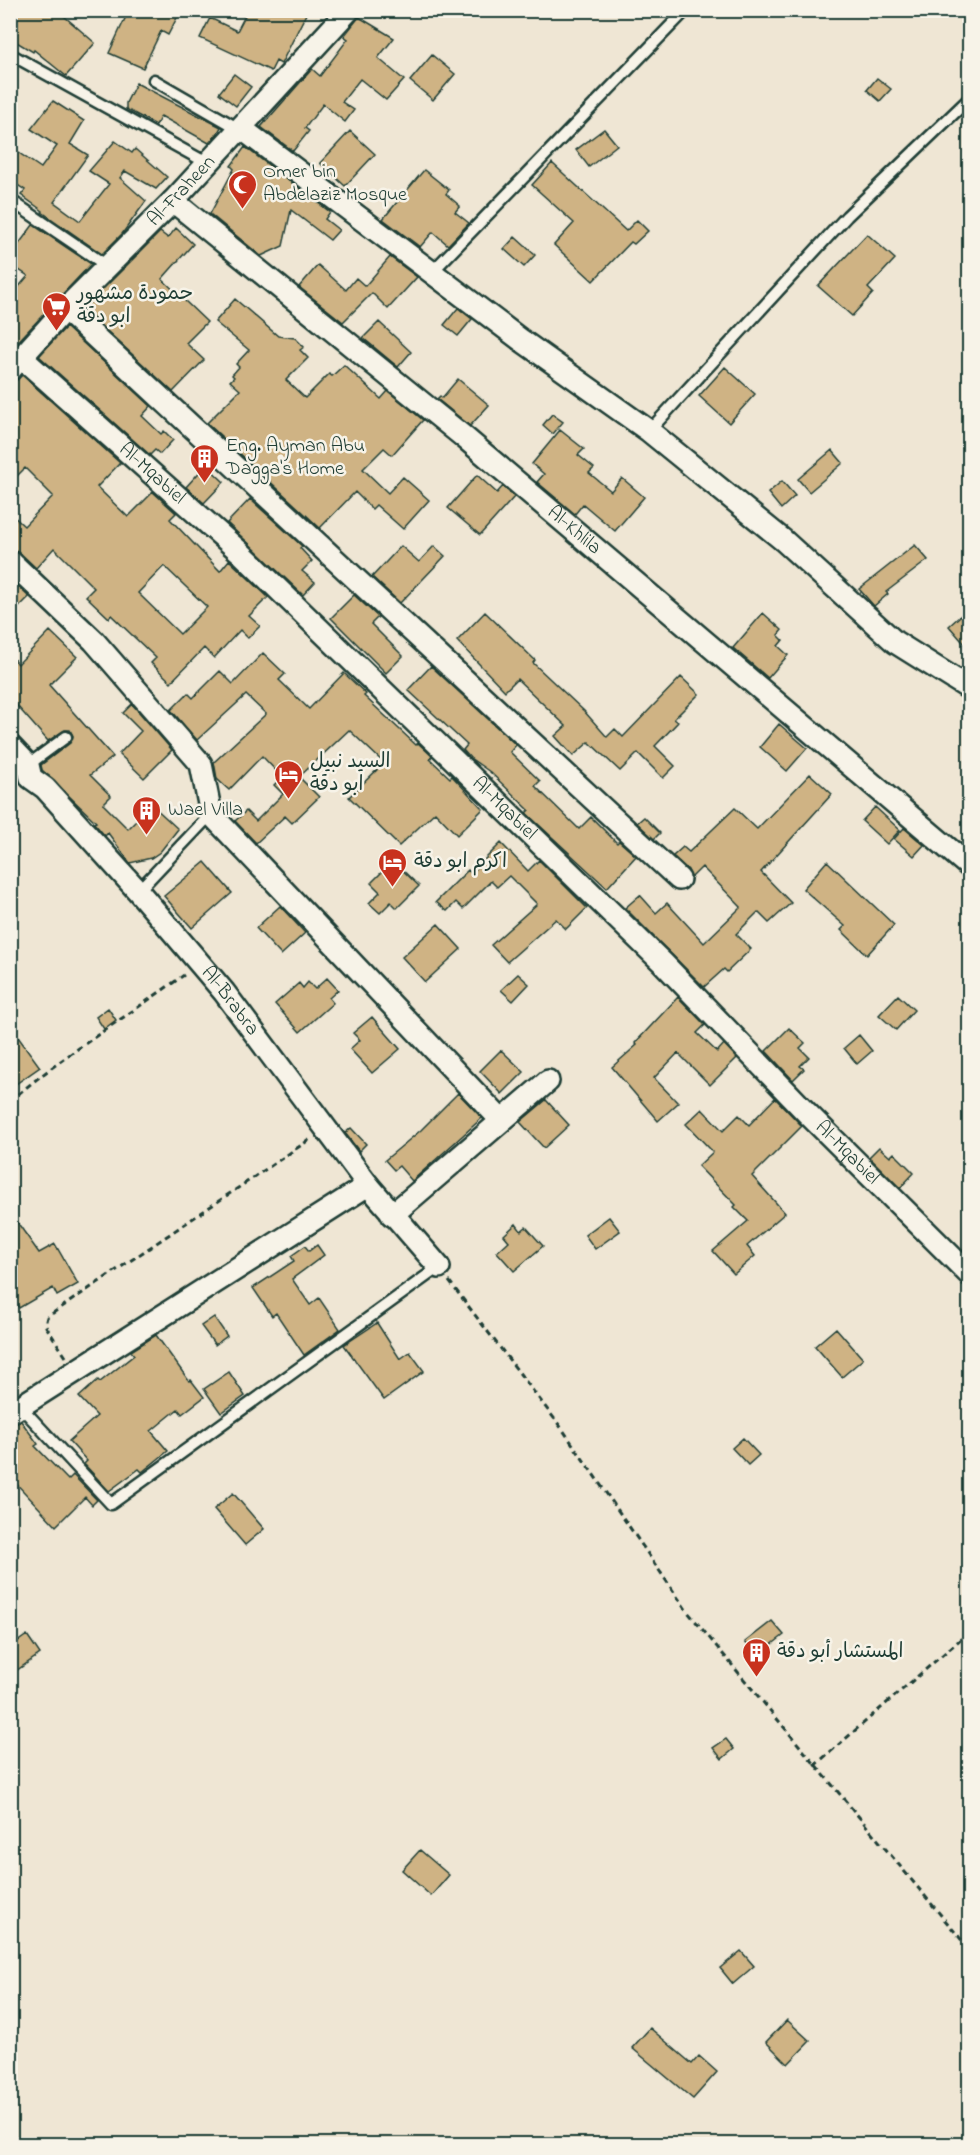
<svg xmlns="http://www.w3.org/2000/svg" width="980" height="2155" viewBox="0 0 980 2155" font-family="'Indie Flower','Playpen Sans Arabic',sans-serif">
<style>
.building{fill:#cfb384;stroke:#1f3d34;stroke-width:1.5;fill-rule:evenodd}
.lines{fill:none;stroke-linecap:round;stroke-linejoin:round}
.service-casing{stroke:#1f3d34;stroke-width:15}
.minor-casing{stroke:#1f3d34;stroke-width:26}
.path{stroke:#1f3d34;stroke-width:3;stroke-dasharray:6 4.5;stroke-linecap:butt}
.service{stroke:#f7f3e8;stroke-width:10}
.minor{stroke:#f7f3e8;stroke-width:21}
.labels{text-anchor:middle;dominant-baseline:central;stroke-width:5;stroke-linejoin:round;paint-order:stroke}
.poi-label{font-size:20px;fill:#1f3d34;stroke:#f7f3e8;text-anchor:start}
.street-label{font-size:20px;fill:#1f3d34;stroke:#f7f3e8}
</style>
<rect width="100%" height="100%" fill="#efe6d4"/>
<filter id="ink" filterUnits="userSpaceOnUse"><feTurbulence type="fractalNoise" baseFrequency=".0167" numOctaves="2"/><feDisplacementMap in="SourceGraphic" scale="12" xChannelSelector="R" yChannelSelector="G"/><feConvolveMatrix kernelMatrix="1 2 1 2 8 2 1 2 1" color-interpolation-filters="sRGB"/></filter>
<g filter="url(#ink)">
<path class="building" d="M20,10H57L95,43L66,76L34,50L33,52L10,38V26Z
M129,10H181L168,35L161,31L143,68L109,53Z
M248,10H308L281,64L276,61L271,71L200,38L210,18L237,31Z
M359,17L394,38L378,58L404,80L386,100L360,79L342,102L354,110L345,122L323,104L305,128L309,131L293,151L261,127L312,69L320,76L348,39L344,36Z
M432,55L455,74L433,100L410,81Z
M234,74L251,87L236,106L219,93Z
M877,78L891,89L880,101L867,90Z
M136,83L221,127L217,134L209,143L161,116L156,125L126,109V103Z
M53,101L84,121L70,144L88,155L54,202L80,221L109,184L89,171L115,141L132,153L135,149L167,177L156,189L125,171L120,178L146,201L122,234L102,254L42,212L43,211L21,195L25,190L10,180V147L41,168L57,146L31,129Z
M604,129L617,145L589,167L576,150Z
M350,131L375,154L345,186L320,163Z
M245,147L330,212L325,219L339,230L330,240L291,210L283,246L261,256L210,214L234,169L231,166Z
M552,163L626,231L637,220L648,231L634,244L631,242L593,281L554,245L574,223L532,185Z
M424,170L449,190L446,194L460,206L455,212L469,223L448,245L433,232L420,247L383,219Z
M33,225L91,264L10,350V297L28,276L10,264V256Z
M176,228L193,244L162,279L207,322L186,343L204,360L173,392L83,309L160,232L168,238Z
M867,234L895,259L868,288L873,293L852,316L818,286Z
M515,237L535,255L524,267L504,249Z
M390,257L417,277L388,309L372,293L343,322L299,287L318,265L346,290L356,278L365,286Z
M235,299L278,336L295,338L304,347L300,350L308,358L286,380L305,398L329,374L332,376L344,365L381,399L388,391L423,420L392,455L384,448L363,469L388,493L403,477L429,500L403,529L376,505L372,509L355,492L320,528L207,423L240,390L230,381L234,377L232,375L239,367L236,364L249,350L215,322Z
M458,308L472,319L458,336L444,325Z
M379,322L411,352L398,367L363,338Z
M66,327L151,406L142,416L161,434L164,431L173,440L160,454L155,450L150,455L39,356Z
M725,367L755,394L729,423L699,396Z
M22,375L120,463L97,487L128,517L153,492L176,513L170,519L220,571L229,560L268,597L249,616L260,626L248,638L240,630L214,658L204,648L171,682L151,663L156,658L111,615L109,618L86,596L94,588L54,548L36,568L19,552L10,549V513L24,526L53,496L25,468L10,483V382ZM164,566L207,607L180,634L138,593Z
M458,379L489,405L470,426L437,399L440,396L442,398Z
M552,414L563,422L553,434L543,425Z
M560,430L584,449L578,455L594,468L589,473L611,491L622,478L644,497L615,531L583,504L575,514L537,482L544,474L532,464Z
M832,450L843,463L809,492L798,479Z
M206,465L224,482L204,503L186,487Z
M477,475L497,493L503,486L514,497L480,535L448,508Z
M782,481L795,496L781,509L768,493Z
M250,499L302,546L300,548L312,561L302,571L315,582L303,595L227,523Z
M915,545L928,560L886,592L888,594L874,606L859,589Z
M401,546L419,562L434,546L445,556L400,603L372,577Z
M10,579L29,597L10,616Z
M354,595L378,617L371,624L403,656L386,673L331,618Z
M969,608V649L949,626Z
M485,612L535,660L533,663L584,711L607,737L615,729L623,737L681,677L699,694L674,719L678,722L655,746L675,766L663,778L638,753L620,771L589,742L573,756L555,736L566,726L517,679L505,691L457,641Z
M763,613L782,630L778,635L783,640L778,646L788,655L768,678L733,648Z
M50,631L77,657L49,685L113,757L90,775L111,796L103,804L128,829L152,805L178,829L160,852L151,858L130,863L108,833L105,836L94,823L96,822L42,770L41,765L70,743L73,736L70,730H65L48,741L10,698V655L18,664Z
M263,653L285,674L279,680L309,709L344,673L366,694L364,696L416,745L418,743L432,756L430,759L450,778L452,776L483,809L457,835L435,812L399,846L349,797L384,763L349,730L299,777L319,797L292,823L285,816L256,843L235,821L246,811L256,821L283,794L274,785L282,777L262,756L229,790L217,779L214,762L266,714L246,695L197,740L171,710L188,693L193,698L220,671L233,684Z
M431,666L516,745L510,752L540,781L535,786L579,829L591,817L617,843L619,841L636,856L607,888L526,813L529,810L490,772L470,758L463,750L467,745L408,690Z
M132,704L172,750L144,778L119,754L141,731L123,713Z
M779,724L807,748L787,771L760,747Z
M810,774L832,794L761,872L791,903L769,923L758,912L736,934L751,949L727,972L724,969L704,987L625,908L640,895L656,913L667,903L704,943L741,907L702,867L691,878L688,870L673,856L683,847L689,852L735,808L757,829Z
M875,807L900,830L887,844L862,821Z
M644,817L660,833L654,839L637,823Z
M904,828L924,845L914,856L894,839Z
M501,843L528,871L539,860L587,908L566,929L556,919L507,962L491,945L537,904L509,876L497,887L491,881L463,909L456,902L447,911L436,902L468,870L471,873Z
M393,861L419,886L397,908L391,902L380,913L369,903L380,892L371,883Z
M827,861L894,925L867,955L841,930L845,926L803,889Z
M205,862L232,893L192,928L164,896Z
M280,906L305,933L281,955L256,928Z
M438,924L461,949L425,982L402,957Z
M518,974L529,984L513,1001L501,990Z
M327,978L338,990L329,998L333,1003L300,1032L275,1004L299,983L303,988L308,982L315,989Z
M898,995L914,1010L896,1030L879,1015Z
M678,997L705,1025L697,1033L717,1052L724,1044L737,1058L710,1085L678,1053L654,1078L678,1103L658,1121L612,1067L637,1045L635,1043Z
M108,1008L116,1020L104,1029L96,1017Z
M372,1017L400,1049L372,1073L350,1049L360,1040L353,1033Z
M10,1026L40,1067L10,1088Z
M789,1028L805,1043L800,1048L809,1057L800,1066L804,1069L793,1080L766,1051Z
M859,1035L872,1051L857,1064L844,1048Z
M501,1050L524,1072L502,1094L480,1071Z
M458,1093L482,1118L412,1181L399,1166L394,1170L385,1160L421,1130Z
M775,1098L802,1126L752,1176L785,1213L747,1246L755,1256L734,1274L713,1251L748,1221L734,1207L736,1205L698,1166L713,1152L686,1124L702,1109L723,1131L739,1115L749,1125Z
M546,1100L569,1125L544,1148L520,1122Z
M351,1128L366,1144L359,1151L345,1133Z
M879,1147L890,1157L894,1153L914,1173L900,1188L869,1157Z
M10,1212L39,1253L55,1244L78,1284L57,1296L53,1288L19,1308L10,1293Z
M609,1217L620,1231L595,1249L585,1235Z
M516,1224L521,1231L526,1227L543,1246L514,1271L497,1252L509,1241L504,1235Z
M317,1245L324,1255L292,1279L310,1305L319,1298L340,1329L304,1355L276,1313L272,1316L253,1288L294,1261L291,1256L305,1246L309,1251Z
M214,1317L227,1336L215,1345L201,1326Z
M377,1323L400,1359L410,1352L424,1371L384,1400L344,1345Z
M836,1328L863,1359L842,1377L815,1346Z
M156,1335L189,1381L191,1380L204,1397L182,1414L178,1409L151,1431L168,1451L142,1472L139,1469L109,1491L84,1464L87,1461L69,1441L97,1416L79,1397L98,1380L100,1382L134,1355L131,1351Z
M229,1372L245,1396L221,1413L204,1389Z
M21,1421L38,1444L35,1446L68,1480L73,1475L97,1500L92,1505L85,1497L56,1526L10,1477V1426Z
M743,1438L759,1455L748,1465L732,1448Z
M233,1493L264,1529L245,1545L214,1509Z
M772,1621L784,1635L757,1656L745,1642Z
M27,1635L40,1654L10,1675V1647Z
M726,1739L734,1749L722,1759L713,1748Z
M420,1850L449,1875L431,1896L402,1870Z
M741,1951L754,1966L733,1984L720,1968Z
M787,2020L810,2041L788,2064L766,2042Z
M650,2028L692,2064L699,2056L717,2072L693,2099L632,2048Z"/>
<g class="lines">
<defs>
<path id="service" d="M10,54L207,163
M154,80L239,129
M10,200L107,266
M432,272L686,10
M649,431L847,216L970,98
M28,765L66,737
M138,891L211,814
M20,1406L111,1504L439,1267"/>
<g id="minor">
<path d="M241,128L521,340L649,431L783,540L895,642L970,689"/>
<path id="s1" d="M173,201L464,437L970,867"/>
<path d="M65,309L679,879"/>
<path id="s2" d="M22,358L241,553L663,963L807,1113L970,1275"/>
<path id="s3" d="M10,370L65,309L173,201L349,10"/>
<path d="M10,561L94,641L201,764L211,814L501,1120"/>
<path id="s4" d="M10,746L28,765L31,778L45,788L138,891L224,992L368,1185L439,1267"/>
<path d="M392,1215L548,1081"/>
<path d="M10,1413L368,1185"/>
</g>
</defs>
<use href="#service" class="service-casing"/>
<use href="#minor" class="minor-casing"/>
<path class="path" d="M10,796L18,789
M10,1101C65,1054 126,1017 184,975
M449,1281L563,1430L687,1611L970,1950
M66,1357L45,1325L47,1317L312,1138
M814,1766L970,1631"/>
<use href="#service" class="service"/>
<use href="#minor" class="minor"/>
</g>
</g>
<defs>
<symbol id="mosque-pin" viewBox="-11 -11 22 30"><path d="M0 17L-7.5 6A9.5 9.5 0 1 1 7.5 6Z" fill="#c8321e" stroke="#f7f3e8"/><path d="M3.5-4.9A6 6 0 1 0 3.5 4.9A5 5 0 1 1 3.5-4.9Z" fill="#fff"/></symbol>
<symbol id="supermarket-pin" viewBox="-11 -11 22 30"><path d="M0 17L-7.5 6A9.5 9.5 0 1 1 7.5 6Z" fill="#c8321e" stroke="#f7f3e8"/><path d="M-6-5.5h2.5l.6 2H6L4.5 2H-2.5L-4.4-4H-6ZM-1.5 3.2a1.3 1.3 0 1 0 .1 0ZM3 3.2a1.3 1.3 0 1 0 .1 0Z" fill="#fff"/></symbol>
<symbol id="building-pin" viewBox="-11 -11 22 30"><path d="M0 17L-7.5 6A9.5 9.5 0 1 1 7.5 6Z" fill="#c8321e" stroke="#f7f3e8"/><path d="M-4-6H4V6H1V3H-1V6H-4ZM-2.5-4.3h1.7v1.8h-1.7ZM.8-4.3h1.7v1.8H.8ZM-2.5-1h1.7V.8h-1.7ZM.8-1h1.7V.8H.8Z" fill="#fff"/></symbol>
<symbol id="hotel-pin" viewBox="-11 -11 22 30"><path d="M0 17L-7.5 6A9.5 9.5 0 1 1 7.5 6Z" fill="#c8321e" stroke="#f7f3e8"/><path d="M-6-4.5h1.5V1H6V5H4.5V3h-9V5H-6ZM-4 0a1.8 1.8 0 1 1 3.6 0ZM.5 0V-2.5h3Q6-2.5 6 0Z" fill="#fff"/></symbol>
</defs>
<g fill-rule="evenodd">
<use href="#mosque-pin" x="226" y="168" width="33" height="45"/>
<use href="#supermarket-pin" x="40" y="290" width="33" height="45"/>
<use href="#building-pin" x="188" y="442" width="33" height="45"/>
<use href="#hotel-pin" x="272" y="758" width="33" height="45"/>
<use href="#building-pin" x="130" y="794" width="33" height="45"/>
<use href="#hotel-pin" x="376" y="846" width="33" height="45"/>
<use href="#building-pin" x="740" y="1636" width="33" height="45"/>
</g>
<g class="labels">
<g class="poi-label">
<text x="263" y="172">Omer bin<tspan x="263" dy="23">Abdelaziz Mosque</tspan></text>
<text x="77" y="294">حمودة مشهور<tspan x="77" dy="23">ابو دقة</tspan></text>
<text x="226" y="446">Eng. Ayman Abu<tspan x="226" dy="23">Dagga's Home</tspan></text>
<text x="310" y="762">السيد نبيل<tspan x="310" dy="23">ابو دقة</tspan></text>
<text x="168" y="810">Wael Villa</text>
<text x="414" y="862">اكرم ابو دقة</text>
<text x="777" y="1652">المستشار أبو دقة</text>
</g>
<g class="street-label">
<text stroke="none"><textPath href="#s3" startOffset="248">Al-Fraheen</textPath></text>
<text stroke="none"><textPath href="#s2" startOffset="174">Al-Mqabiel</textPath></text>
<text stroke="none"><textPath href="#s1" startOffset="519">Al-Khlila</textPath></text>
<text stroke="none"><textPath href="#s2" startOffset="660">Al-Mqabiel</textPath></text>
<text stroke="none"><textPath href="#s4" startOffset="339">Al-Brabra</textPath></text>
<text stroke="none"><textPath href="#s2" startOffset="1146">Al-Mqabiel</textPath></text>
</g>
</g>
<rect width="980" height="2155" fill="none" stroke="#f7f3e8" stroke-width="36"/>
<rect x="18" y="18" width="944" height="2119" fill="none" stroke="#1f3d34" stroke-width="2" filter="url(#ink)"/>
</svg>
